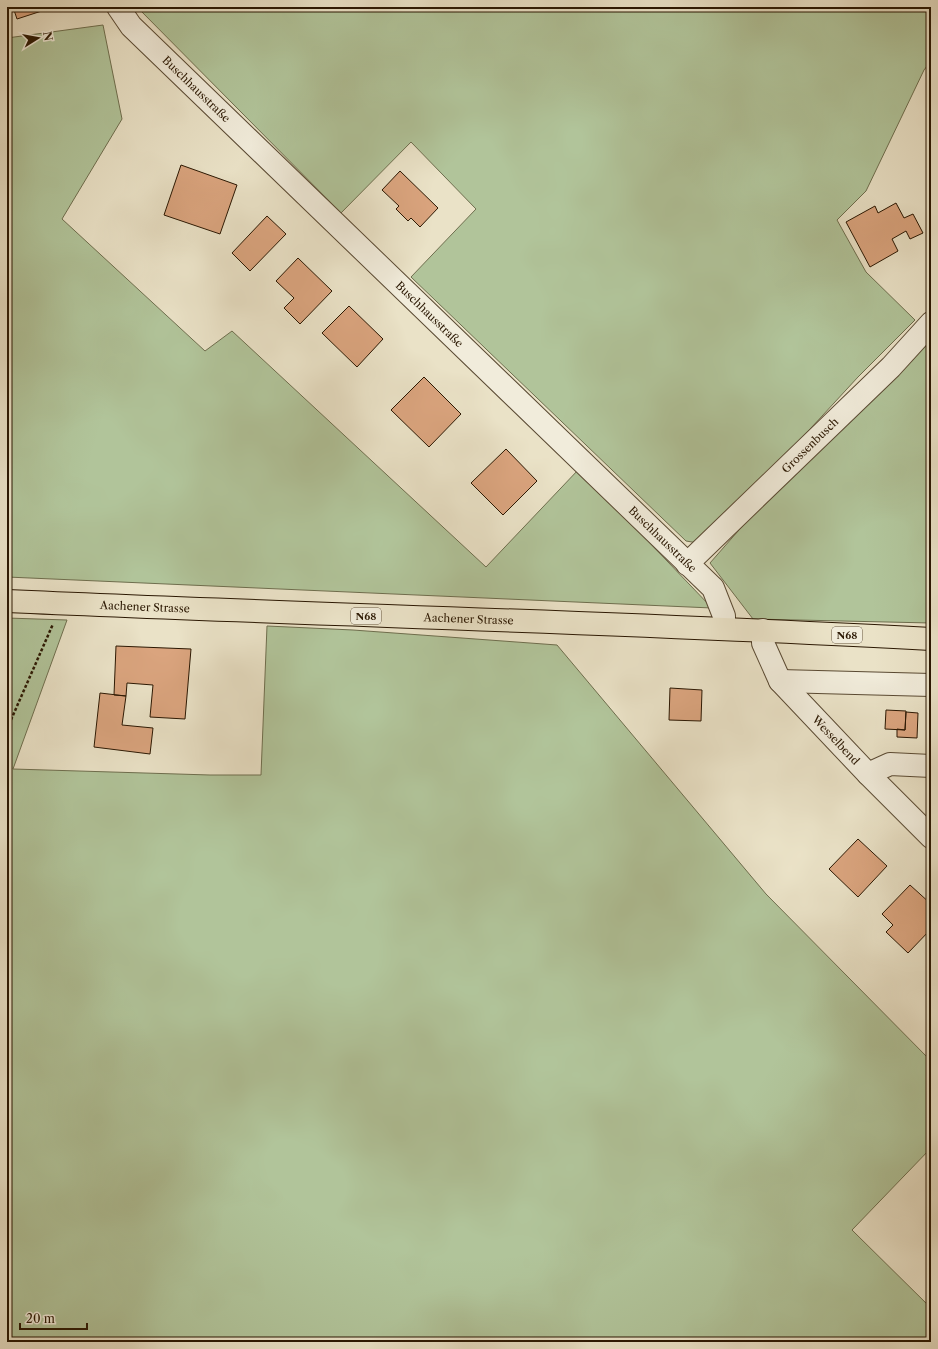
<svg xmlns="http://www.w3.org/2000/svg" width="938" height="1349" viewBox="0 0 938 1349" font-family="'Libre Caslon Text',serif">
<style>
.green{fill:#b1c49a;stroke:#6e6e4e}
.building{fill:#daa47e;stroke:#2a1702}
.lines{fill:none;stroke-linecap:round;stroke-linejoin:round}
.minor-casing{stroke:#5a4a33;stroke-width:24}
.major-casing{stroke:#2a1702;stroke-width:24}
.path{stroke:#2a1702;stroke-width:2.5;stroke-dasharray:3 2;stroke-linecap:butt}
.minor{stroke:#f1ecdb;stroke-width:22}
.major{stroke:#eae2c7;stroke-width:22}
.labels{text-anchor:middle;dominant-baseline:central;stroke-width:3;stroke-linejoin:round;paint-order:stroke}
.shield{fill:#f1ecdb;stroke:#665743;stroke-width:1}
.shield-label{font-size:10px;font-weight:bold;fill:#2a1702}
.street-label{font-size:11px;fill:#2a1702;stroke:#f1ecdb}
</style>
<rect width="100%" height="100%" fill="#eae2c7"/>
<filter id="stains"><feTurbulence type="fractalNoise" baseFrequency=".005" numOctaves="4"/><feColorMatrix values="0 0 0 0 .2 0 0 0 0 .09 0 0 0 0 .02 0 0 0 .5 -.17"/></filter>
<radialGradient id="worn" r=".72"><stop offset=".6" stop-color="#630" stop-opacity="0"/><stop offset="1" stop-color="#630" stop-opacity=".3"/></radialGradient>
<path class="green" d="M137,7H931V61L924,70L866,191L837,220L866,272L915,320L858,377L704,544L686,541L411,277L476,209L411,142L341,213Z
M103,25L122,119L62,219L205,351L232,331L486,567L579,469L712,608L7,577V38Z
M931,313V623L753,619L710,563L919,325Z
M7,618L67,620L13,769L210,775H261L267,626L353,630L557,645L766,894L931,1061V1148L852,1230L931,1308V1342H7Z"/>
<path class="building" d="M13,7H54L17,19Z
M181,165L237,185L220,234L164,215Z
M400,171L438,208L420,227L411,218L408,221L396,209L399,206L382,190Z
M896,203L904,218L913,214L923,233L910,239L906,231L892,239L898,251L870,267L846,222L875,206L878,213Z
M267,216L286,234L250,271L232,253Z
M298,258L332,291L300,324L284,308L294,298L276,281Z
M349,306L383,339L357,367L322,333Z
M424,377L461,414L429,447L391,410Z
M506,449L537,481L503,515L471,483Z
M116,646L191,649L185,719L150,717L153,685L127,683L126,696L114,695Z
M670,688L702,690L701,721L669,720Z
M100,693L126,696L122,725L153,728L150,754L94,747Z
M886,710L906,711L905,730L885,729Z
M906,712L918,713L917,738L897,737V729L905,730Z
M858,839L887,866L858,897L829,869Z
M910,885L931,904V929L908,953L886,932L893,925L882,914Z"/>
<g class="lines">
<defs>
<g id="minor">
<path id="s1" d="M118,7L131,26L713,588L724,616V629"/>
<path id="s2" d="M687,564L891,367L931,323"/>
<path id="s3" d="M763,630V643L780,681L868,774L931,837"/>
<path d="M780,681L931,685"/>
<path d="M868,774L890,764L931,766"/>
</g>
<g id="major">
<path id="s4" d="M7,601C315,615 623,622 931,639"/>
</g>
</defs>
<use href="#minor" class="minor-casing"/>
<use href="#major" class="major-casing"/>
<path class="path" d="M7,729L53,624"/>
<use href="#minor" class="minor"/>
<use href="#major" class="major"/>
</g>
<g class="labels">
<g class="shield">
<rect x="351" y="608" width="30" height="16" rx="3"/>
<rect x="832" y="627" width="30" height="16" rx="3"/>
</g>
<g class="shield-label">
<text x="366" y="616">N68</text>
<text x="847" y="635">N68</text>
</g>
<g class="street-label">
<text stroke="none"><textPath href="#s1" startOffset="114">Buschhausstraße</textPath></text>
<text stroke="none"><textPath href="#s1" startOffset="438">Buschhausstraße</textPath></text>
<text stroke="none"><textPath href="#s2" startOffset="171">Grossenbusch</textPath></text>
<text stroke="none"><textPath href="#s1" startOffset="762">Buschhausstraße</textPath></text>
<text stroke="none"><textPath href="#s4" startOffset="138">Aachener Strasse</textPath></text>
<text stroke="none"><textPath href="#s4" startOffset="462">Aachener Strasse</textPath></text>
<text stroke="none"><textPath href="#s3" startOffset="136">Wesselbend</textPath></text>
</g>
</g>
<rect width="938" height="1349" fill="none" stroke="#eae2c7" stroke-width="24"/>
<rect x="8" y="8" width="922" height="1333" fill="none" stroke="#2a1702" stroke-width="2"/>
<rect x="12" y="12" width="914" height="1325" fill="none" stroke="#2a1702"/>
<g transform="translate(38 38) rotate(79)" stroke="#f1ecdb" stroke-width="3" paint-order="stroke">
<path d="M0-3L7 15L0 10L-7 15Z" fill="#2a1702"/>
<text y="-6" font-size="11" font-weight="bold" text-anchor="middle" fill="#2a1702">N</text>
</g>
<path d="M20 1323v6h67v-6" fill="none" stroke="#2a1702" stroke-width="2"/>
<text x="26" y="1323" font-size="12" fill="#2a1702" stroke="#f1ecdb" stroke-width="3" paint-order="stroke">20 m</text>
<rect width="100%" height="100%" filter="url(#stains)"/>
<rect width="100%" height="100%" fill="url(#worn)"/>
</svg>
